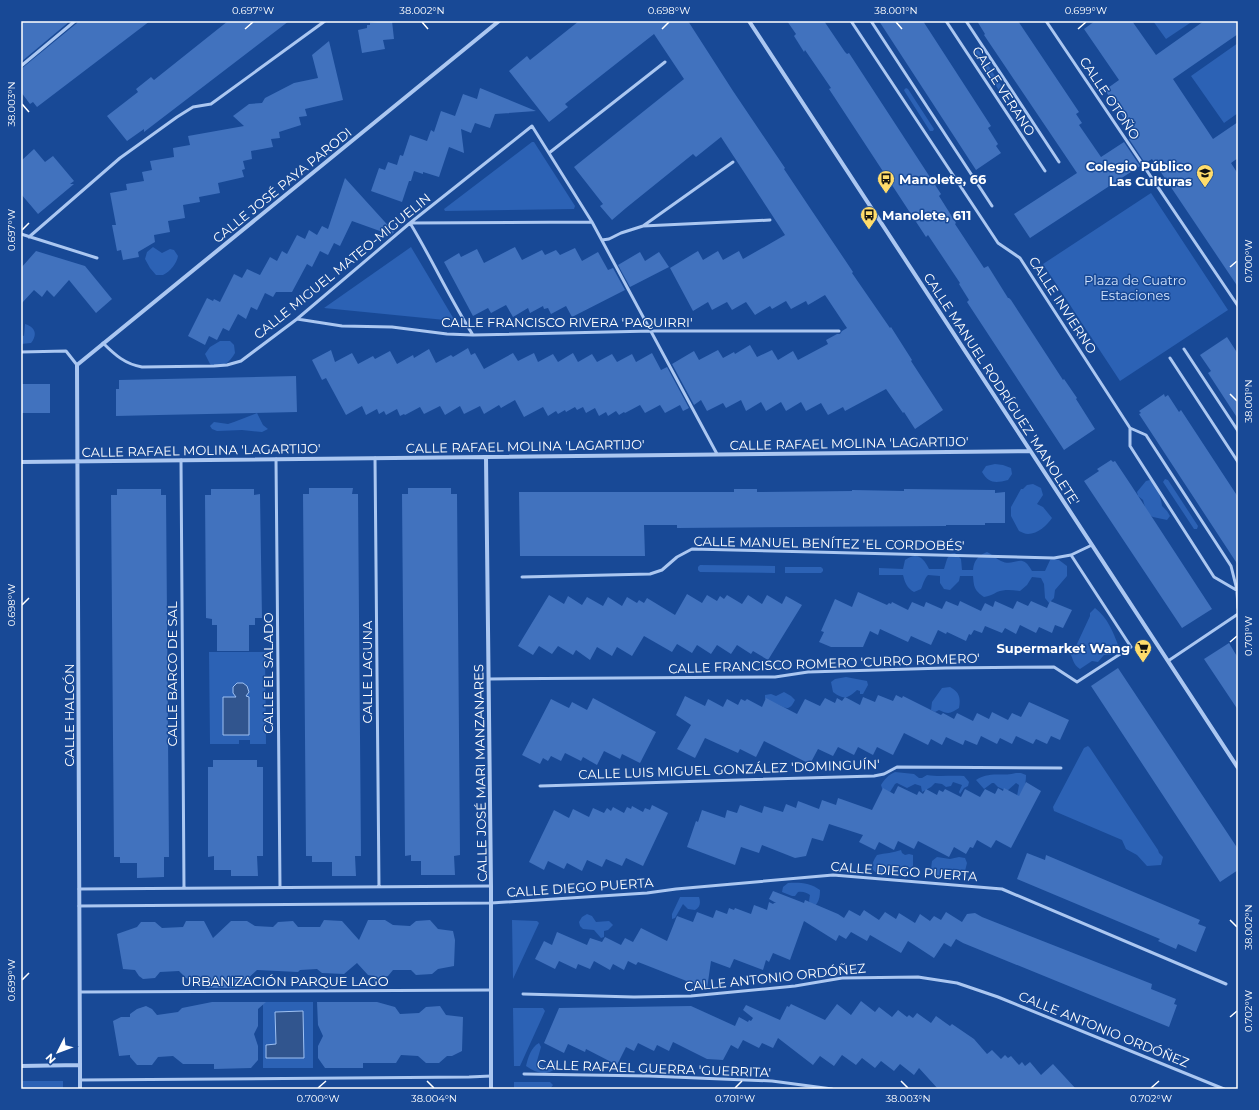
<svg xmlns="http://www.w3.org/2000/svg" width="1259" height="1110" viewBox="0 0 1259 1110" font-family="Montserrat,sans-serif">
<style>
.green{fill:#2c62b5}
.water{fill:#31558e;stroke:#9ec1f3}
.building{fill:#4172be}
.lines{fill:none;stroke-linecap:round;stroke-linejoin:round}
.service{stroke:#abc7f1;stroke-width:3}
.minor{stroke:#abc7f1;stroke-width:4}
.ticks{fill:none;stroke:#fff;stroke-width:1.5}
.labels{text-anchor:middle;dominant-baseline:central;stroke-width:3;stroke-linejoin:round;paint-order:stroke}
.street-label{font-size:13px;fill:#fff;stroke:#184996}
.poi-label{font-size:13px;font-weight:bold;fill:#fff;stroke:#184996;text-anchor:end}
.park-label{font-size:13px;fill:#d2e3fc;stroke:#184996}
.neatline{fill:none;stroke:#fff;stroke-width:1.5}
.ticks-label{font-size:10px;text-anchor:middle;fill:#fff}
</style>
<rect width="100%" height="100%" fill="#184996"/>
<path class="green" d="M1153,21H1193L1166,39Z
M1238,43V113L1224,123L1191,76Z
M976,49L979,51L1004,90L1003,92H1000L975,53L974,51Z
M906,88L908,89L934,129L933,131H930L905,92L904,90Z
M532,142H534L575,206L574,209L445,211L444,209Z
M1151,193L1228,310L1120,381L1043,264Z
M153,247L162,253L170,249L174,250L178,256C177,263 170,272 163,275C161,275 158,275 156,275L150,268L145,259L147,252Z
M411,247L455,321L324,308Z
M25,324C35,327 38,334 31,343L21,344V335L24,336Z
M220,341H230L234,345L235,353C229,363 225,366 213,367L210,364L205,354L210,347Z
M257,413L263,425L268,429L262,432L242,430L217,431L212,429L210,426L214,422L228,424L234,422Z
M995,464L1003,465L1011,468L1012,474L1008,480C996,483 989,484 982,472L986,466Z
M1165,479L1168,480L1198,526L1197,529H1194L1163,482Z
M1150,480C1157,486 1161,497 1162,506L1167,511L1170,516L1167,520L1153,517L1147,514L1143,500L1138,496L1137,492L1146,481Z
M1033,484L1041,488L1043,495L1037,504L1043,507L1052,518C1047,525 1038,534 1028,534C1025,534 1022,532 1019,531L1011,516V507L1021,489H1023L1027,485Z
M987,552C992,554 996,559 1001,561C1015,568 1021,551 1032,571H1045L1051,558L1059,560L1067,566V576L1055,590L1054,598L1049,603L1045,598L1044,584L1041,578L1032,577L1027,585L1020,591C1012,590 1005,589 997,592C992,595 989,596 984,597C974,590 974,587 973,576H960L959,581L950,590L944,589L940,583V576L928,575C924,579 923,585 921,589L914,592C907,588 905,583 903,575H879V568L903,569L905,560C917,552 923,557 929,569H944L947,559L950,554L955,553L961,559L962,570H973C974,560 978,556 987,552Z
M700,565L775,566V573L700,572L698,570V567Z
M785,567H821L823,569V571L821,573H785Z
M1095,608C1108,618 1113,632 1119,647L1116,652L1111,655H1104L1098,662L1092,661L1080,669C1073,665 1073,658 1070,653L1073,647L1076,646L1090,616V613Z
M209,652H265L266,744H250V740H239V744H210Z
M846,677L867,681L868,685L863,694H860V691L857,690C847,699 844,700 833,692L831,682L835,679Z
M950,687C959,692 961,697 959,708C951,713 949,715 939,710L935,712L931,710L932,702L942,688Z
M784,692L791,696L795,700C789,712 786,708 777,704C773,702 769,701 765,699V695L771,694L776,696Z
M1088,746L1090,748L1158,850L1159,853L1163,857L1161,865L1147,866L1137,855L1126,849L1122,840L1054,811L1053,807L1084,748Z
M895,772L914,774L919,778H922L927,775C939,777 952,775 964,776L969,782L968,786L964,788L960,794L959,792L962,785L953,782L951,786L946,787L942,784L935,783L931,787L922,792L921,786L915,784L907,788L897,783L895,784L890,792L883,791L881,785C885,779 888,775 895,772Z
M1016,773H1021L1026,775C1026,784 1024,790 1019,797L1017,796L1019,785L1016,783L1007,791L998,787L994,783H992L984,789L976,780C991,771 1000,777 1016,773Z
M901,850L902,853L905,855L909,854L913,855V866C910,868 908,870 905,871C890,877 861,878 877,855C885,853 893,853 901,850Z
M937,857L950,859L959,857L965,858L967,863L965,871L958,875H937L933,873L931,869L932,861Z
M788,883C799,882 811,883 820,890C820,897 819,902 814,907L811,905L809,901L810,895C807,893 803,891 798,892L795,896H792L782,892L783,887Z
M680,897H699C701,903 700,907 695,910L688,909L683,904L675,918L672,919V914Z
M587,914L592,916L596,922L609,921L613,925L608,930L604,931V937L601,938L594,930L583,929L580,926L579,922L582,917Z
M512,920L537,921L539,923L513,979Z
M263,1002H313V1068H263Z
M513,1008H543L545,1011L520,1066H514Z
M539,1043L541,1047L537,1061L540,1065L547,1067L553,1061L557,1060L560,1065C549,1076 539,1075 526,1066C528,1058 531,1047 539,1043Z
M21,1081H63V1089H21Z
M514,1082H550L553,1085L550,1089H514Z"/>
<path class="water" d="M237,683H243L247,686L249,692L246,696L249,697V735H223V697H236L233,693V687Z
M303,1011L304,1058H266V1045L276,1044L275,1012Z"/>
<path class="building" d="M21,21H70L21,62Z
M78,21H150L37,107L33,102L30,104L21,92V69L77,23Z
M228,21H289L144,132V129L127,141L107,116L138,92L136,89L151,77L154,80Z
M385,21H392L394,39L383,40L385,49L362,53L358,30L367,28V25H370V23Z
M579,21H688L733,91L785,168L784,169L812,211L845,260L853,272L852,273L890,328L891,327L912,360L911,361L943,410L915,429L904,412L903,413L886,389L845,411L843,407L828,415L821,403L806,411L801,402L786,411L781,402L766,411L761,402L746,411L741,400L726,408L723,403L707,411L701,400L694,405L672,364L694,351L699,360L718,350L723,358L734,352L735,354L750,345L757,357L772,350L778,360L793,351L798,360L828,344L826,340L837,334H840L842,331L847,328L825,295L808,305L806,301L791,309L786,301L772,309L770,306L755,315L746,302L732,310L727,302L712,310L708,302L693,311L670,268L698,251L703,260L718,251L723,260L739,251L743,259L785,235L721,137L696,157L693,154L626,208L612,220L600,206L603,204L574,167L684,79L654,34L565,104L568,107L549,122L509,71L527,56L530,60Z
M787,21H824L845,52L847,54L849,53L941,194L939,196L956,223L955,224L984,268L988,266L1008,298H1009L1011,300L1063,380L1064,379L1077,398L1076,399L1095,429L1064,450L967,302L969,300L959,284L960,283L928,235L926,237L829,89L831,88L805,50L804,52L794,36L796,34Z
M879,21H923L991,126L988,128L998,144L996,146L1001,153L976,170Z
M977,21H1018L1079,112L1076,114L1082,123L1079,125L1101,157L1124,142L1140,166L1030,238L1014,214L1077,173L984,35L985,34Z
M1095,21H1132L1156,55L1204,21H1238V34L1173,79L1213,139L1238,122V158L1231,163L1238,174V287L1152,159L1145,163L1129,139L1135,135L1105,90L1119,80L1084,29Z
M329,41L343,100L305,109L307,116L299,117L301,125L279,132L280,138L271,139L273,147L251,151L252,159L243,161L245,169L242,170L244,177L218,183L220,193L199,197L200,202L183,205L185,218L168,221L170,232L154,235L155,242L138,252L139,257L123,260L121,250L117,251L112,225H116L110,193L127,190L126,184L144,181L142,172L152,170L150,161L174,157L173,148L190,145L188,136L244,126L233,116L249,104L262,103L265,98L294,83L318,78L312,55Z
M480,88L536,111L495,114L490,128L475,123L471,133L461,129L464,153L449,147L439,177L423,172V174L414,171L411,181H409L402,202L371,191L379,168L385,170L388,162L397,165L400,155L403,156L410,135L427,141L431,130L434,132L441,111L455,116L463,94L477,99Z
M34,149L45,162L53,156L74,181L70,184H74L38,214L21,194V161Z
M345,178L394,232L391,235L352,221L340,246L334,243L328,255L320,251L312,267L307,264L292,292H276L273,297L265,293L257,310L251,307L246,319L238,314L229,331L223,328L217,340L209,336L205,345L188,336L207,298L213,301L214,299L220,302L234,274L242,278L247,269L260,275L270,257L277,261L282,251L287,254L297,235L305,239L309,230L317,235L322,226L328,229Z
M515,247L522,260L542,250L545,255L556,250L560,255L575,248L582,261L598,252L608,270L613,268L625,290L572,317L566,306L551,314L548,308L544,309L543,306L530,313L528,308L513,317L506,305L491,313L488,308L473,316L444,262L459,253L461,257L477,249L484,263Z
M36,251L85,266L112,299L96,313L69,280L54,297L47,290L42,297L34,290L21,304V268Z
M640,252L645,261L659,252L669,267L630,287L618,265Z
M1227,337L1238,354V419L1208,373L1211,371L1200,355Z
M468,348L471,355L475,353L484,369L513,353L518,361L534,353L538,362L553,354L558,362L573,353L578,362L592,354L597,362L612,354L617,362L632,354L636,362L652,353L661,370L667,367L689,408L683,411L680,405L665,413L660,405L645,413L640,405L625,413L624,412L619,415L616,411L608,416L606,412L599,416L595,408L586,413L583,407L577,410L575,407L566,412L565,410L558,414L556,411L548,416L543,407L524,417L515,400L501,408L499,405L484,414L480,406L464,414L460,406L445,415L440,406L424,414L420,407L405,415L404,414L400,416L397,409L386,415L384,411L379,414L377,409L366,415L362,406L346,415L326,378L322,380L312,360L331,350L335,362L352,353L358,364L373,356L375,359L390,351L397,364L413,355L414,358L429,349L436,363L451,355L453,357Z
M296,376L297,412L159,415L116,416V389H119V380Z
M21,384H50V413H21Z
M1164,394L1165,397L1168,395L1179,412L1181,410L1238,497V565L1139,414L1141,413L1139,411Z
M1111,460L1113,462L1115,461L1131,485L1212,609L1182,628L1084,481L1099,471L1097,469Z
M309,488H353L352,494H358L361,856H355L356,876H332V862H312V856H306L303,494H309Z
M408,488H451V494H457L460,855L454,856L455,875H421V861H411V855L405,856L402,494H408Z
M117,489H161V495H166L169,857H164V877L137,878V863H120V857H114L111,495H117Z
M211,489H254V495L260,494L262,618H255V625H249V651H217V625H212V619L206,618L205,495H211Z
M734,489H757V492L852,491V490L904,491V489L995,490V493L1005,492V523H985V525H946V526L677,528V525H644L645,556H520L519,492H734Z
M858,592L887,605L889,603L891,604L892,602L908,610L912,602L924,607L926,602L942,609L946,601L958,606L960,601L981,611L985,603L993,607L995,601L1013,609L1017,601L1028,606L1031,601L1047,608L1050,601L1072,610L1063,628L1055,625L1052,633L1039,627L1036,633L1020,625L1016,634L1005,628L1002,633L985,626L982,633L974,630L971,635L969,634L966,641L947,632L946,634L938,630L931,645L911,636L908,642L880,629L878,635L870,631L863,647H831L819,642L824,632L821,631L835,599L852,607Z
M687,594L702,603L707,595L717,601L720,596L724,599L727,595L742,604L748,595L762,604L767,595L782,604L786,596L802,605L768,660L753,651L751,654L737,645L731,654L717,645L711,654L697,645L692,653L677,644L672,652L644,636L632,656L617,647L612,656L597,647L590,660L576,650L573,655L558,646L552,654L539,646L533,655L518,646L549,595L564,604L568,596L582,605L587,597L603,606L608,597L622,606L627,597L637,603L639,600L644,603L647,598L675,615Z
M1229,643L1238,658V710L1204,659Z
M1118,668L1238,849V870L1220,882L1091,686Z
M878,695L893,701L896,695L902,698L903,696L941,715L943,713L954,719L957,713L973,721L977,713L989,719L992,712L1008,720L1012,713L1021,717L1029,702L1069,720L1060,740L1051,736L1047,744L1036,739L1033,744L1016,736L1012,744L1000,738L997,744L981,736L977,745L965,740L963,745L946,737L942,745L931,739L928,745L904,733L893,755L877,747L873,755L858,747L854,755L838,747L833,756L818,749L810,764L764,741L756,757L740,749L738,753L705,738L695,758L677,749L691,725L676,715L685,696L705,706L708,699L723,707L727,699L738,705L741,699L745,701L747,699L762,707L766,698L797,714L805,699L820,706L825,698L835,703L837,698L842,701L845,697L860,705L863,697L875,702Z
M593,698L656,732L640,763L622,754L620,759L604,751L597,765L583,757L581,761L565,753L561,761L551,756L548,761L543,758L540,764L522,755L551,699L569,708L572,702L587,710Z
M213,760H257V767H263V856H257L258,876H231V870H214V856L208,857V767H213Z
M1026,782L1041,791L1011,848L996,840L991,848L977,840L973,848L970,847L966,854L954,847L949,857L918,841L914,849L898,841L894,850L879,842L875,850L859,842L863,835L829,824L823,841L812,838L806,856L795,858L762,845L759,853L741,847L735,865L687,847L696,821L698,822L702,810L725,818L727,810L737,813L740,805L762,813L764,806L783,812L786,804L796,808L798,801L819,809L822,800L836,805L838,798L872,810L883,788L894,794L898,786L917,795L919,791L923,794L926,789L937,795L939,790L943,792L945,789L961,797L965,789L980,797L985,789L995,794L998,788L1003,791L1004,788L1019,796Z
M652,805L668,813L643,866L626,858L622,866L606,859L602,867L587,860L582,871L567,863L564,869L548,861L544,870L529,862L554,810L569,818L573,809L589,817L593,808L604,813L607,808L611,811L613,807L624,813L627,807L631,809L632,806L643,812L645,808L650,810Z
M1027,853L1045,860L1046,855L1200,920L1198,924L1206,927L1196,952L1178,944L1176,949L1158,941L1160,939L1017,879Z
M773,891L804,903L805,900L838,914L844,918L849,910L860,916L864,910L879,920L885,912L896,919L899,913L915,923L920,914L930,921L934,916L941,920L946,912L962,922L967,914L975,913L982,917L1152,984L1151,989L1176,999L1174,1004L1177,1005L1169,1027L963,943L956,939L951,947L944,943L934,958L908,941L901,953L870,935L867,941L851,932L846,939L839,935L836,941L804,921L790,960L773,953L769,962L766,960L763,970L734,959L730,968L711,961L707,989L638,962L636,965L628,961L624,970L613,964L610,970L594,961L590,969L578,964L576,969L559,961L555,969L535,959L544,941L552,945L557,932L587,945L590,938L602,942L605,937L621,945L625,938L633,942L641,928L667,941L677,916L693,922L697,912L713,918L716,910L727,914L729,908L734,910L735,908L751,914L754,905L767,910L769,902L773,904L774,903H776L769,899Z
M324,920L342,921L359,940L368,920H385L393,925L410,926L416,921L430,920L438,929L453,931L455,940L454,966L438,969L432,974L416,975L411,970H393L388,976L374,982V976L368,975L357,963L344,974L322,973L317,969L300,970L298,972L257,970L237,988H208L186,978L179,971L160,972L155,978L143,979L139,976L135,970L123,969L117,934L137,927L141,922H155L162,928L183,927L186,921H204L213,938L231,921H247L255,926L273,927L278,922L293,921L298,927H320Z
M861,1001L875,1012L879,1007L892,1017L898,1010L907,1017L909,1015L913,1018L917,1013L931,1023L936,1016L950,1026L952,1024L974,1039L987,1054L992,1050L1001,1059L1005,1055L1008,1058L1011,1056L1019,1065L1022,1062L1025,1066L1030,1062L1041,1075L1053,1064L1076,1089H938L919,1068L914,1075L900,1064L894,1071L881,1061L875,1068L862,1058L856,1065L842,1055L834,1066L820,1056L813,1065L778,1038L773,1048L762,1043L759,1048L743,1040L738,1049L731,1045L723,1060L707,1059L673,1042L669,1051L657,1045L654,1051L638,1043L634,1051L626,1047L617,1065L586,1049L585,1052L568,1044L564,1053L544,1043L559,1008L691,1006L735,1026L739,1017L748,1022L749,1020L751,1021L753,1018L743,1010L746,1005L780,1020L787,1006L789,1007L791,1004L825,1020L837,1004L851,1015Z
M212,1002H266L258,1009V1026L254,1034L258,1046V1060L251,1068L214,1069V1064H183L173,1056L158,1057L152,1065H137L130,1057V1055L119,1056L113,1021L121,1017H130V1014L137,1009L146,1006L152,1009L157,1015L178,1012L182,1008Z
M317,1002H377L395,1007L400,1014L419,1013L426,1007L440,1006L446,1015L463,1017L462,1051L452,1056H447L439,1063H426L418,1056L401,1055L396,1063H363V1068H325L318,1058V1046L323,1036L318,1025Z"/>
<g class="lines">
<path class="service" d="M851,21L998,243L1020,258L1130,428V446L1214,577L1238,591
M871,21L992,206
M946,21L1045,171
M966,21L1059,162
M1046,21L1238,306
M21,66L75,21
M549,153L665,62
M410,223L592,222
M410,223C432,259 450,299 473,335
M643,226L733,162
M21,234L97,258
M29,237L120,158L177,117L193,107L211,104L325,21
M602,240L609,239L621,233L643,226L770,220
M297,319L342,326L392,327L447,334L473,335L652,331H839
M103,343C115,355 125,364 142,367L214,366L227,365L241,361L297,319L410,223L532,126L592,222L717,454
M1184,349L1238,431
M21,352L66,351L77,365
M1170,358L1238,462
M1130,428L1146,435L1231,566L1237,590L1238,608
M375,458L379,887
M276,459L280,887
M181,460L184,888
M522,577L650,574L662,570L677,557L692,549L1054,558L1071,555L1092,545
M1168,661L1238,614
M489,679L775,677L808,672L945,668L1054,667L1077,682L1131,647L1071,555
M540,786L874,776L884,774L897,767L1061,768
M79,889L491,886
M79,906L491,903L647,893L676,889L833,875L1002,889L1226,984
M80,992L491,990
M523,994L634,997L691,996L795,986L842,978L918,977L957,983L998,997L1224,1089
M524,1074L649,1076L772,1081L832,1089
M80,1080L469,1077L491,1076"/>
<path class="minor" d="M749,21L1238,768
M486,457L491,886V1089
M21,462L1030,451
M80,1065L77,365L499,21
M21,1066L80,1065V1089"/>
</g>
<path class="ticks" d="M422,22L428,29M896,22L902,29M245,29L253,22M662,29L669,22M1078,29L1086,22M22,104L29,112M22,230L29,223M1230,267L1237,261M1230,394L1237,401M22,605L29,598M1230,642L1237,636M1230,920L1237,927M22,980L29,973M1230,1017L1237,1011M427,1081L434,1088M901,1081L908,1088M318,1088L326,1081M735,1088L742,1081M1151,1088L1159,1081"/>
<defs>
<symbol id="school-pin" viewBox="-11 -11 22 30"><path d="M0 17L-7.5 6A9.5 9.5 0 1 1 7.5 6Z" fill="#ffdc6b" stroke="#184996"/><path d="M0-5L7-2L0 1L-7-2ZM-4 1L0 2.5L4 1V4Q0 6-4 4Z" fill="#111"/></symbol>
<symbol id="bus-pin" viewBox="-11 -11 22 30"><path d="M0 17L-7.5 6A9.5 9.5 0 1 1 7.5 6Z" fill="#ffdc6b" stroke="#184996"/><path d="M-5-6H5V4H4V6H2V4H-2V6H-4V4H-5ZM-3.5-4V0h7V-4ZM-3.5 1.2v1.5H-2V1.2ZM2 1.2v1.5H3.5V1.2Z" fill="#111"/></symbol>
<symbol id="supermarket-pin" viewBox="-11 -11 22 30"><path d="M0 17L-7.5 6A9.5 9.5 0 1 1 7.5 6Z" fill="#ffdc6b" stroke="#184996"/><path d="M-6-5.5h2.5l.6 2H6L4.5 2H-2.5L-4.4-4H-6ZM-1.5 3.2a1.3 1.3 0 1 0 .1 0ZM3 3.2a1.3 1.3 0 1 0 .1 0Z" fill="#111"/></symbol>
</defs>
<g fill-rule="evenodd">
<use href="#school-pin" x="1195" y="163" width="20" height="27"/>
<use href="#bus-pin" x="876" y="169" width="20" height="27"/>
<use href="#bus-pin" x="859" y="205" width="20" height="27"/>
<use href="#supermarket-pin" x="1133" y="638" width="20" height="27"/>
</g>
<g class="labels">
<g class="street-label">
<text transform="translate(1004 91) rotate(57)">CALLE VERANO</text>
<text transform="translate(1110 98) rotate(56)">CALLE OTOÑO</text>
<text transform="translate(282 185) rotate(-39)">CALLE JOSÉ PAYA PARODI</text>
<text transform="translate(342 266) rotate(-39)">CALLE MIGUEL MATEO-MIGUELIN</text>
<text transform="translate(1063 305) rotate(57)">CALLE INVIERNO</text>
<text x="567" y="322">CALLE FRANCISCO RIVERA 'PAQUIRRI'</text>
<text transform="translate(1002 389) rotate(57)">CALLE MANUEL RODRÍGUEZ 'MANOLETE'</text>
<text transform="translate(849 443) rotate(-1)">CALLE RAFAEL MOLINA 'LAGARTIJO'</text>
<text transform="translate(525 446) rotate(-1)">CALLE RAFAEL MOLINA 'LAGARTIJO'</text>
<text transform="translate(201 450) rotate(-1)">CALLE RAFAEL MOLINA 'LAGARTIJO'</text>
<text transform="translate(829 543) rotate(1)">CALLE MANUEL BENÍTEZ 'EL CORDOBÉS'</text>
<text transform="translate(824 663) rotate(-2)">CALLE FRANCISCO ROMERO 'CURRO ROMERO'</text>
<text transform="translate(367 672) rotate(-90)">CALLE LAGUNA</text>
<text transform="translate(268 673) rotate(-90)">CALLE EL SALADO</text>
<text transform="translate(172 674) rotate(-90)">CALLE BARCO DE SAL</text>
<text transform="translate(69 715) rotate(-90)">CALLE HALCÓN</text>
<text transform="translate(729 769) rotate(-2)">CALLE LUIS MIGUEL GONZÁLEZ 'DOMINGUÍN'</text>
<text transform="translate(480 773) rotate(-91)">CALLE JOSÉ MARI MANZANARES</text>
<text transform="translate(904 871) rotate(4)">CALLE DIEGO PUERTA</text>
<text transform="translate(580 887) rotate(-4)">CALLE DIEGO PUERTA</text>
<text transform="translate(775 977) rotate(-6)">CALLE ANTONIO ORDÓÑEZ</text>
<text x="285" y="981">URBANIZACIÓN PARQUE LAGO</text>
<text transform="translate(1104 1029) rotate(22)">CALLE ANTONIO ORDÓÑEZ</text>
<text transform="translate(654 1068) rotate(2)">CALLE RAFAEL GUERRA 'GUERRITA'</text>
</g>
<g class="poi-label">
<text x="1192" y="166">Colegio Público<tspan x="1192" dy="15">Las Culturas</tspan></text>
<text x="899" y="179" text-anchor="start">Manolete, 66</text>
<text x="882" y="215" text-anchor="start">Manolete, 611</text>
<text x="1130" y="648">Supermarket Wang</text>
</g>
<g class="park-label">
<text x="1135" y="280">Plaza de Cuatro<tspan x="1135" dy="15">Estaciones</tspan></text>
</g>
</g>
<rect width="1259" height="1110" fill="none" stroke="#184996" stroke-width="44"/>
<g transform="translate(58 1052) rotate(228)" stroke="#184996" stroke-width="3" paint-order="stroke">
<path d="M0-3L7 15L0 10L-7 15Z" fill="#ffffff"/>
<text y="-6" font-size="11" font-weight="bold" text-anchor="middle" fill="#ffffff">N</text>
</g>
<rect x="22" y="22" width="1215" height="1066" class="neatline"/>
<g class="ticks-label">
<text x="253" y="14">0.697°W</text>
<text x="422" y="14">38.002°N</text>
<text x="669" y="14">0.698°W</text>
<text x="896" y="14">38.001°N</text>
<text x="1086" y="14">0.699°W</text>
<text transform="translate(11 104) rotate(-90)" y="4">38.003°N</text>
<text transform="translate(11 230) rotate(-90)" y="4">0.697°W</text>
<text transform="translate(1248 261) rotate(-90)" y="4">0.700°W</text>
<text transform="translate(1248 401) rotate(-90)" y="4">38.001°N</text>
<text transform="translate(11 605) rotate(-90)" y="4">0.698°W</text>
<text transform="translate(1248 636) rotate(-90)" y="4">0.701°W</text>
<text transform="translate(1248 927) rotate(-90)" y="4">38.002°N</text>
<text transform="translate(11 980) rotate(-90)" y="4">0.699°W</text>
<text transform="translate(1248 1011) rotate(-90)" y="4">0.702°W</text>
<text x="318" y="1102">0.700°W</text>
<text x="434" y="1102">38.004°N</text>
<text x="735" y="1102">0.701°W</text>
<text x="908" y="1102">38.003°N</text>
<text x="1151" y="1102">0.702°W</text>
</g>
</svg>
